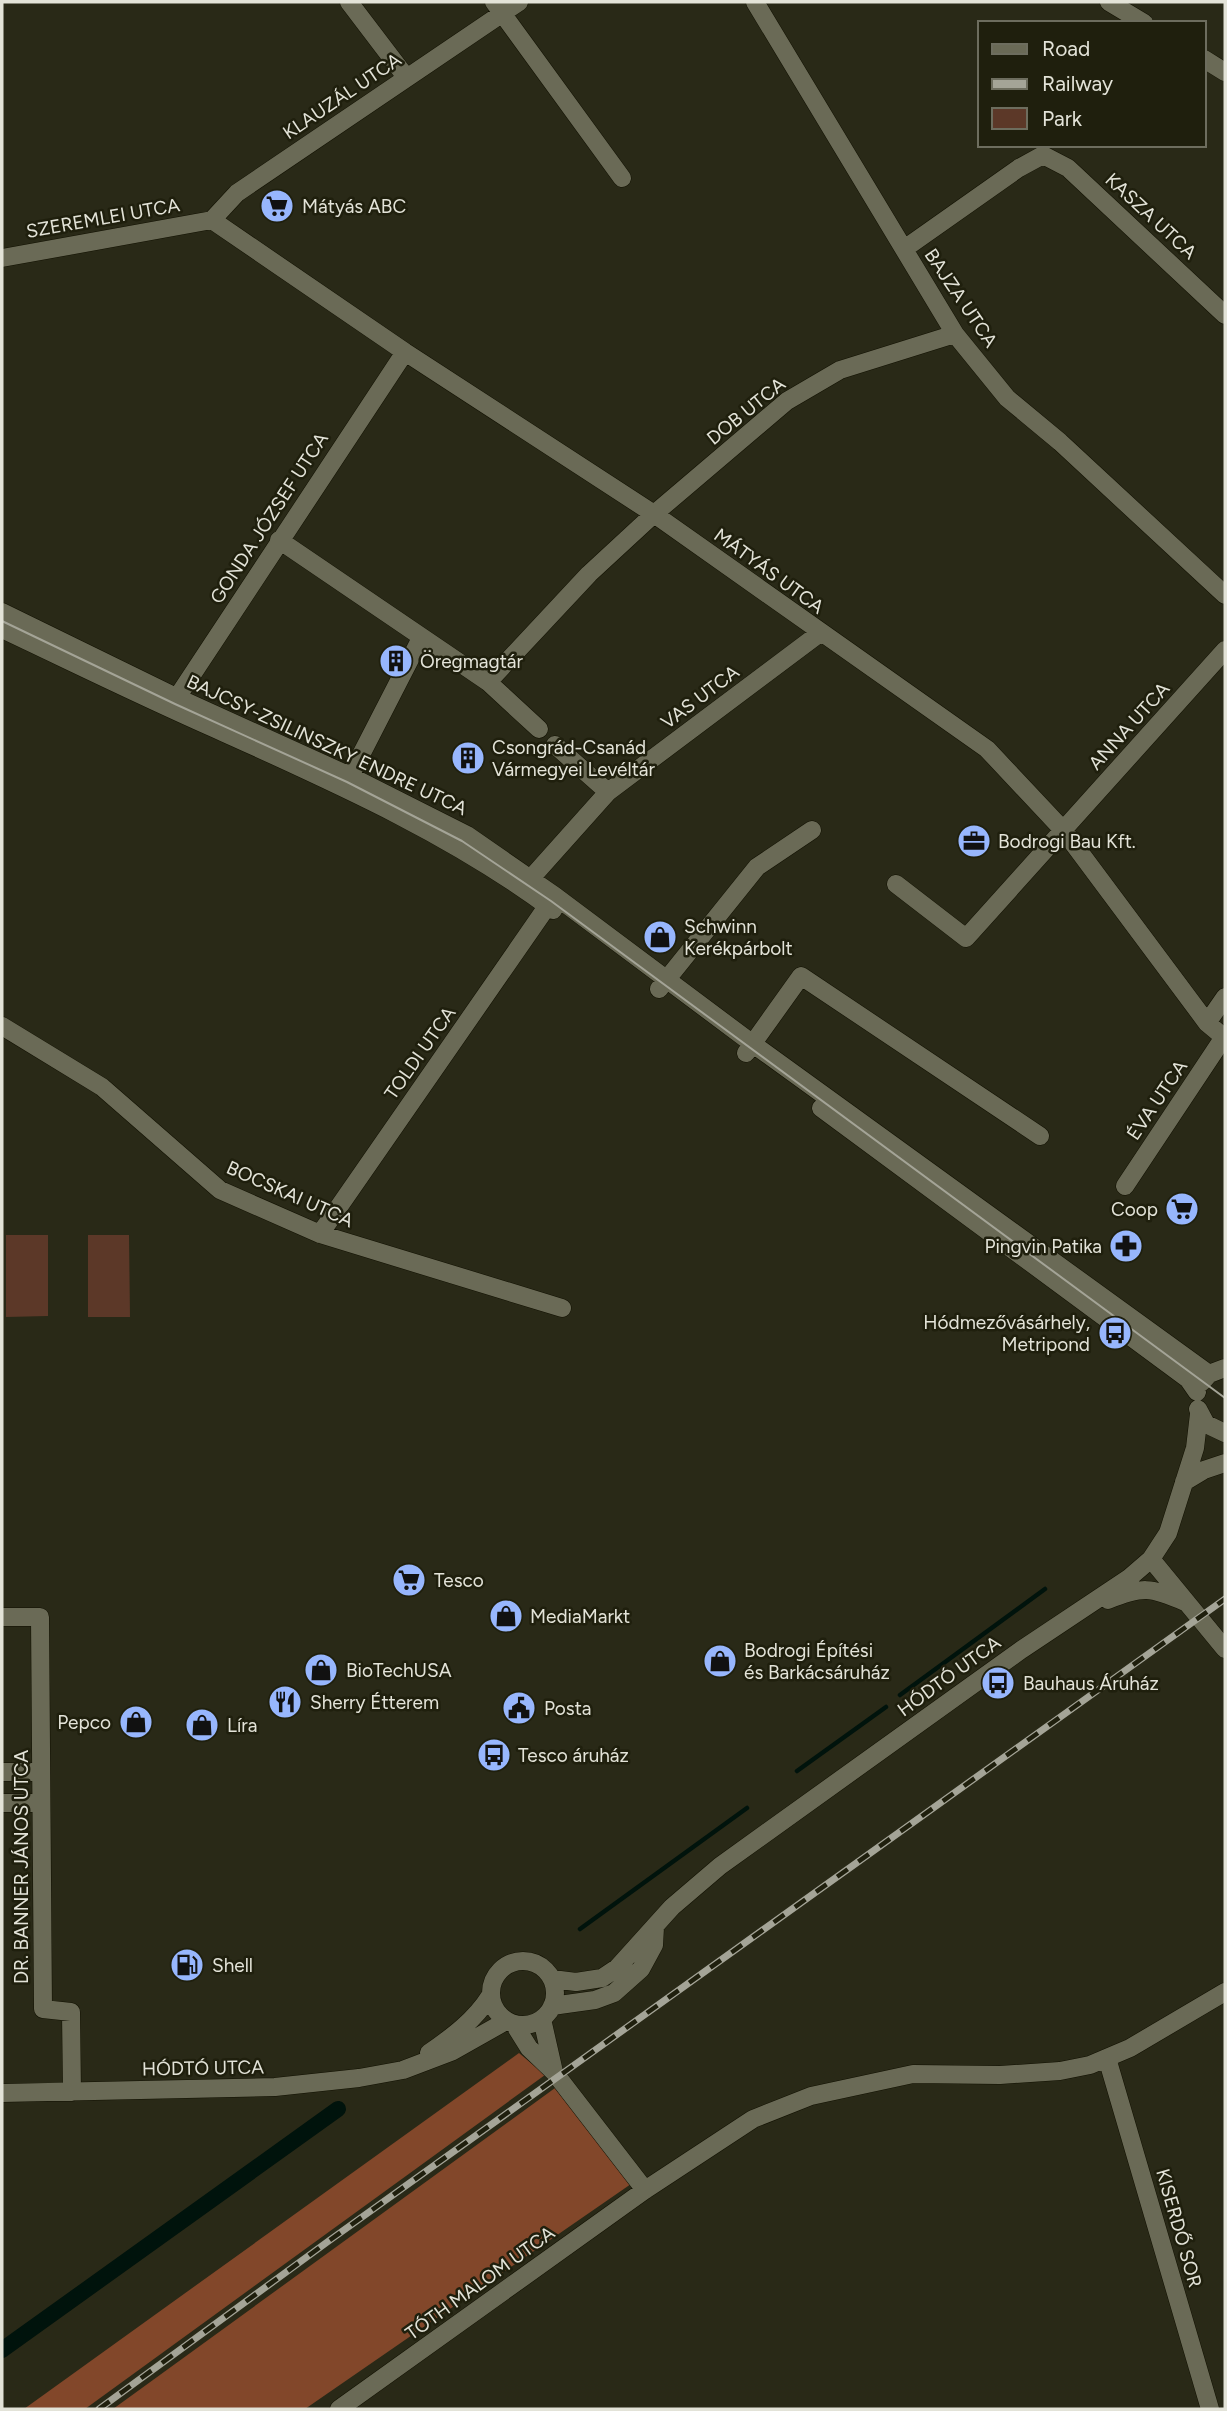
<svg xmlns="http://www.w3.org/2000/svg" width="1227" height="2411" viewBox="0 0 1227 2411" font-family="Figtree,sans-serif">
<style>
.green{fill:#5c3828}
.forest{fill:#82472a}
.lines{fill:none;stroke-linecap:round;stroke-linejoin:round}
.stream{stroke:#00130c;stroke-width:4.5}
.canal{stroke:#00130c;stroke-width:16}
.minor-casing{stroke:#121102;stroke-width:19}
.minor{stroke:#6a6a56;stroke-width:18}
.tram{stroke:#a4a497;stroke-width:2}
.rail-casing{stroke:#a4a497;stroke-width:7}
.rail{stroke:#1f1f0d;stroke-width:4.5;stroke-dasharray:13;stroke-linecap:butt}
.labels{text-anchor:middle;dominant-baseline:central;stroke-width:5;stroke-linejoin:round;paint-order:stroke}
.street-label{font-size:19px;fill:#e3e3d8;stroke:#1f1f0d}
.poi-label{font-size:19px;fill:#e3e3d8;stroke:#1f1f0d;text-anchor:start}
</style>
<rect width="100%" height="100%" fill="#292917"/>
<path class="green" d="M6,1235H48V1316L6,1317Z
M88,1235H129L130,1317H88Z"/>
<path class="forest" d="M519,2053L545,2075L85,2409H24Z
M555,2088L631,2184L305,2409H113Z"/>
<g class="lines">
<path class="stream" d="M900,1695L1045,1589
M797,1771L886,1707
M580,1929L747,1808"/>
<path class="canal" d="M2,2350L338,2109"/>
<defs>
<path id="minor" d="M349,2L406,77
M494,2L622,178
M755,2L955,334L1007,398L1060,442L1225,595
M1109,2L1144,23
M1204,59L1225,72
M212,220L405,352L654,514L987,749L1064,831L1207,1023L1225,1038
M212,220L237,193L519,2
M904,249L1019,168L1043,155L1068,168L1225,315
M2,258L212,220
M279,540L488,682L539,729
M2,612L178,698L350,776L467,835L555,896L753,1044L1209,1374
M2,629C74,663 145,698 218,730C333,782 451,834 553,910
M488,682L589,574L654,514L787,401L840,370L955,334
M174,707L180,693L405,352
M555,745L608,792
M346,784L421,638
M896,884L966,938L1225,650
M524,886L608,792L820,633
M659,989L757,867L812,830
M1207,1023L1225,997
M2,1026L102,1087L220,1190L320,1234L562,1308
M746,1053L801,976L1040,1136
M821,1108L1188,1379L1197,1392
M1125,1186L1224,1037
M320,1234L553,898
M1202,1382L1209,1374L1225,1368
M1198,1409L1206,1424L1225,1433
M1184,1482L1204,1470L1225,1463
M1151,1559L1225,1649
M1108,1600C1143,1586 1150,1587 1185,1602
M2,1617H40L43,2009L71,2012L72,2092
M2,1772H41
M2,1803H40
M491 1993a32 32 0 1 1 64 0a32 32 0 1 1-64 0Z
M552,1979L576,1982L602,1978L617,1968L672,1907L720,1866L1021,1650L1129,1578L1151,1559L1168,1533L1195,1448L1199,1414
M552,2006L595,2000L614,1993L641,1969L654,1945L655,1927
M542,2019L554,2072
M514,2024L529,2048L554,2072L645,2190
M429,2053C452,2037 475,2020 490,1996
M1107,2058L1210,2409
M2,2093L275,2087L359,2078L403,2070L453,2051L506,2021
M339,2409L645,2190L753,2119L811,2096L913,2074L1000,2075L1060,2071L1090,2065L1130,2048L1225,1992"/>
</defs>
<use href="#minor" class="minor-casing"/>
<use href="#minor" class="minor"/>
<path class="tram" d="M2,621L175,704L347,782L462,841L551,901L1225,1398"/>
<defs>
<path id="rail" d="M99,2409L330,2240L1225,1599"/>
</defs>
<use href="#rail" class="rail-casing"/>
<use href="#rail" class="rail"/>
</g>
<defs>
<symbol id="supermarket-disc" viewBox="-11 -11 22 22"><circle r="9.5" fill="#97b6fd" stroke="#1f1f0d"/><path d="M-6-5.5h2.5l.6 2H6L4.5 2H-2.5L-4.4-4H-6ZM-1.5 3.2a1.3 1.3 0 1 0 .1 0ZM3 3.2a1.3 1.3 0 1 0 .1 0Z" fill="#111"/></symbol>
<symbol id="building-disc" viewBox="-11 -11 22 22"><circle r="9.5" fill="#97b6fd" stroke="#1f1f0d"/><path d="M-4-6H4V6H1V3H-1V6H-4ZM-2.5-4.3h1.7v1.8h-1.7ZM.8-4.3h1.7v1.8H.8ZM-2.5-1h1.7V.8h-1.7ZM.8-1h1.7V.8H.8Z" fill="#111"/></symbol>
<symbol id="office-disc" viewBox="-11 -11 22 22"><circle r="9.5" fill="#97b6fd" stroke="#1f1f0d"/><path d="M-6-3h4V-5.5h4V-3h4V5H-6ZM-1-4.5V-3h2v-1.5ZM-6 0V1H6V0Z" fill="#111"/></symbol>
<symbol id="shop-disc" viewBox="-11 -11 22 22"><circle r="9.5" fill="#97b6fd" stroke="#1f1f0d"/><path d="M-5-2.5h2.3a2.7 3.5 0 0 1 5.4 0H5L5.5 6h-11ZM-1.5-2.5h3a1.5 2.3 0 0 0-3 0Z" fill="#111"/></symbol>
<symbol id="pharmacy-disc" viewBox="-11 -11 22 22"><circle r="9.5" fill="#97b6fd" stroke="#1f1f0d"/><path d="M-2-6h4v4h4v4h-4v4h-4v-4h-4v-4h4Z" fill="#111"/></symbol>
<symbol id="bus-disc" viewBox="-11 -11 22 22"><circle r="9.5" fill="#97b6fd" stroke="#1f1f0d"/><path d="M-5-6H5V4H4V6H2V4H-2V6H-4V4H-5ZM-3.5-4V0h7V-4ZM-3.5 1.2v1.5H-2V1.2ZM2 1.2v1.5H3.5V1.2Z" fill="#111"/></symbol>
<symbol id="restaurant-disc" viewBox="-11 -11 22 22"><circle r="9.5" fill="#97b6fd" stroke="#1f1f0d"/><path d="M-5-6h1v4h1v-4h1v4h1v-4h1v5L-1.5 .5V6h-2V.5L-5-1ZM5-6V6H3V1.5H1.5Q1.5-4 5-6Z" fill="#111"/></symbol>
<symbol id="civic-disc" viewBox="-11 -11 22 22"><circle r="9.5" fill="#97b6fd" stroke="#1f1f0d"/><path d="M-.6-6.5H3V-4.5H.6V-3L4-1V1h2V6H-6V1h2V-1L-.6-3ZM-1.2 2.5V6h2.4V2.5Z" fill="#111"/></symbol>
<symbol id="fuel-disc" viewBox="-11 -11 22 22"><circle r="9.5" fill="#97b6fd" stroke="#1f1f0d"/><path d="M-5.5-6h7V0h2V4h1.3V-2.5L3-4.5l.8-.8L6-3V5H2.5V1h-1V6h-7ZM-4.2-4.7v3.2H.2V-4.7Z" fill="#111"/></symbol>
</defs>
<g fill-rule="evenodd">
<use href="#supermarket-disc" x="258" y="187" width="38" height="38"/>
<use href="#building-disc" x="377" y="642" width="38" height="38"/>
<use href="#building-disc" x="449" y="739" width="38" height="38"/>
<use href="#office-disc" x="955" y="822" width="38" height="38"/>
<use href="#shop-disc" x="641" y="918" width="38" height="38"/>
<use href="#supermarket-disc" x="1163" y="1190" width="38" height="38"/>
<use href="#pharmacy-disc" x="1107" y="1227" width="38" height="38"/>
<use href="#bus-disc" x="1096" y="1314" width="38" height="38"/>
<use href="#supermarket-disc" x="390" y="1561" width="38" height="38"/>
<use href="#shop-disc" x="487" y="1597" width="38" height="38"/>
<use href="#shop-disc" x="701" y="1642" width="38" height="38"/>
<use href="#shop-disc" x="302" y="1651" width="38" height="38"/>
<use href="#bus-disc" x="979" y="1664" width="38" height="38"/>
<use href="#restaurant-disc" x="266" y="1683" width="38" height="38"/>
<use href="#civic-disc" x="500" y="1689" width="38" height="38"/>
<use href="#shop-disc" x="117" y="1703" width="38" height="38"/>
<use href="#shop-disc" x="183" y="1706" width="38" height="38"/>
<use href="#bus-disc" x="475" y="1736" width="38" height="38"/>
<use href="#fuel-disc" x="168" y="1946" width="38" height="38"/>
</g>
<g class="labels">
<g class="street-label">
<text transform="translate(342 96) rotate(-34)">KLAUZÁL UTCA</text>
<text transform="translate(1151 216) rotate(43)">KASZA UTCA</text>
<text transform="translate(103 218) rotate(-10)">SZEREMLEI UTCA</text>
<text transform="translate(961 298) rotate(56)">BAJZA UTCA</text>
<text transform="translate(746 411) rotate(-39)">DOB UTCA</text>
<text transform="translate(269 518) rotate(-57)">GONDA JÓZSEF UTCA</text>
<text transform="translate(769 571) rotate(36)">MÁTYÁS UTCA</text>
<text transform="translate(700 697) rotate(-37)">VAS UTCA</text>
<text transform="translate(1129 726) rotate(-48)">ANNA UTCA</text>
<text transform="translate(327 745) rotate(25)">BAJCSY-ZSILINSZKY ENDRE UTCA</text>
<text transform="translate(420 1053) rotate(-55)">TOLDI UTCA</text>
<text transform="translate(1157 1100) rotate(-56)">ÉVA UTCA</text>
<text transform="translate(290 1194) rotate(24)">BOCSKAI UTCA</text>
<text transform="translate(949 1676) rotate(-36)">HÓDTÓ UTCA</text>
<text transform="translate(21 1867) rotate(-90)">DR. BANNER JÁNOS UTCA</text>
<text transform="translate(203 2068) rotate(-1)">HÓDTÓ UTCA</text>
<text transform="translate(1179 2228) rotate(74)">KISERDŐ SOR</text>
<text transform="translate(480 2283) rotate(-36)">TÓTH MALOM UTCA</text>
</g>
<g class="poi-label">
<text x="302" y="206">Mátyás ABC</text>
<text x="420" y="661">Öregmagtár</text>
<text x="492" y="747">Csongrád-Csanád<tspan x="492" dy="22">Vármegyei Levéltár</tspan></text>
<text x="998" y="841">Bodrogi Bau Kft.</text>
<text x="684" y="926">Schwinn<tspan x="684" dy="22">Kerékpárbolt</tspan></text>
<text x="1158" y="1209" text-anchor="end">Coop</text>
<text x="1102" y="1246" text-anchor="end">Pingvin Patika</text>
<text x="1090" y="1322" text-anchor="end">Hódmezővásárhely,<tspan x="1090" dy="22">Metripond</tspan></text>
<text x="434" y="1580">Tesco</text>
<text x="530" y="1616">MediaMarkt</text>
<text x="744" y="1650">Bodrogi Építési<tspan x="744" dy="22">és Barkácsáruház</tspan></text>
<text x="346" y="1670">BioTechUSA</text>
<text x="1023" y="1683">Bauhaus Áruház</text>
<text x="310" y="1702">Sherry Étterem</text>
<text x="544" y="1708">Posta</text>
<text x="111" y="1722" text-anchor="end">Pepco</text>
<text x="227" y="1725">Líra</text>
<text x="518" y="1755">Tesco áruház</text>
<text x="212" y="1965">Shell</text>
</g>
</g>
<rect width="1227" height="2411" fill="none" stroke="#e3e3d8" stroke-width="7"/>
<rect x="978" y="21" width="228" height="126" fill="#1f1f0d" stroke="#6d6d5e" stroke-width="2"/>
<rect x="992" y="44" width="35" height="10" fill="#6a6a56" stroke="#6d6d5e" stroke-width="2"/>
<text x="1042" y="56" font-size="21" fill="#e3e3d8">Road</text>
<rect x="992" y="79" width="35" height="10" fill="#a4a497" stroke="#6d6d5e" stroke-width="2"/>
<text x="1042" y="91" font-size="21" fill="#e3e3d8">Railway</text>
<rect x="992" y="108" width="35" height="21" fill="#5c3828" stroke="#6d6d5e" stroke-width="2"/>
<text x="1042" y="126" font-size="21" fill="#e3e3d8">Park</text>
</svg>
